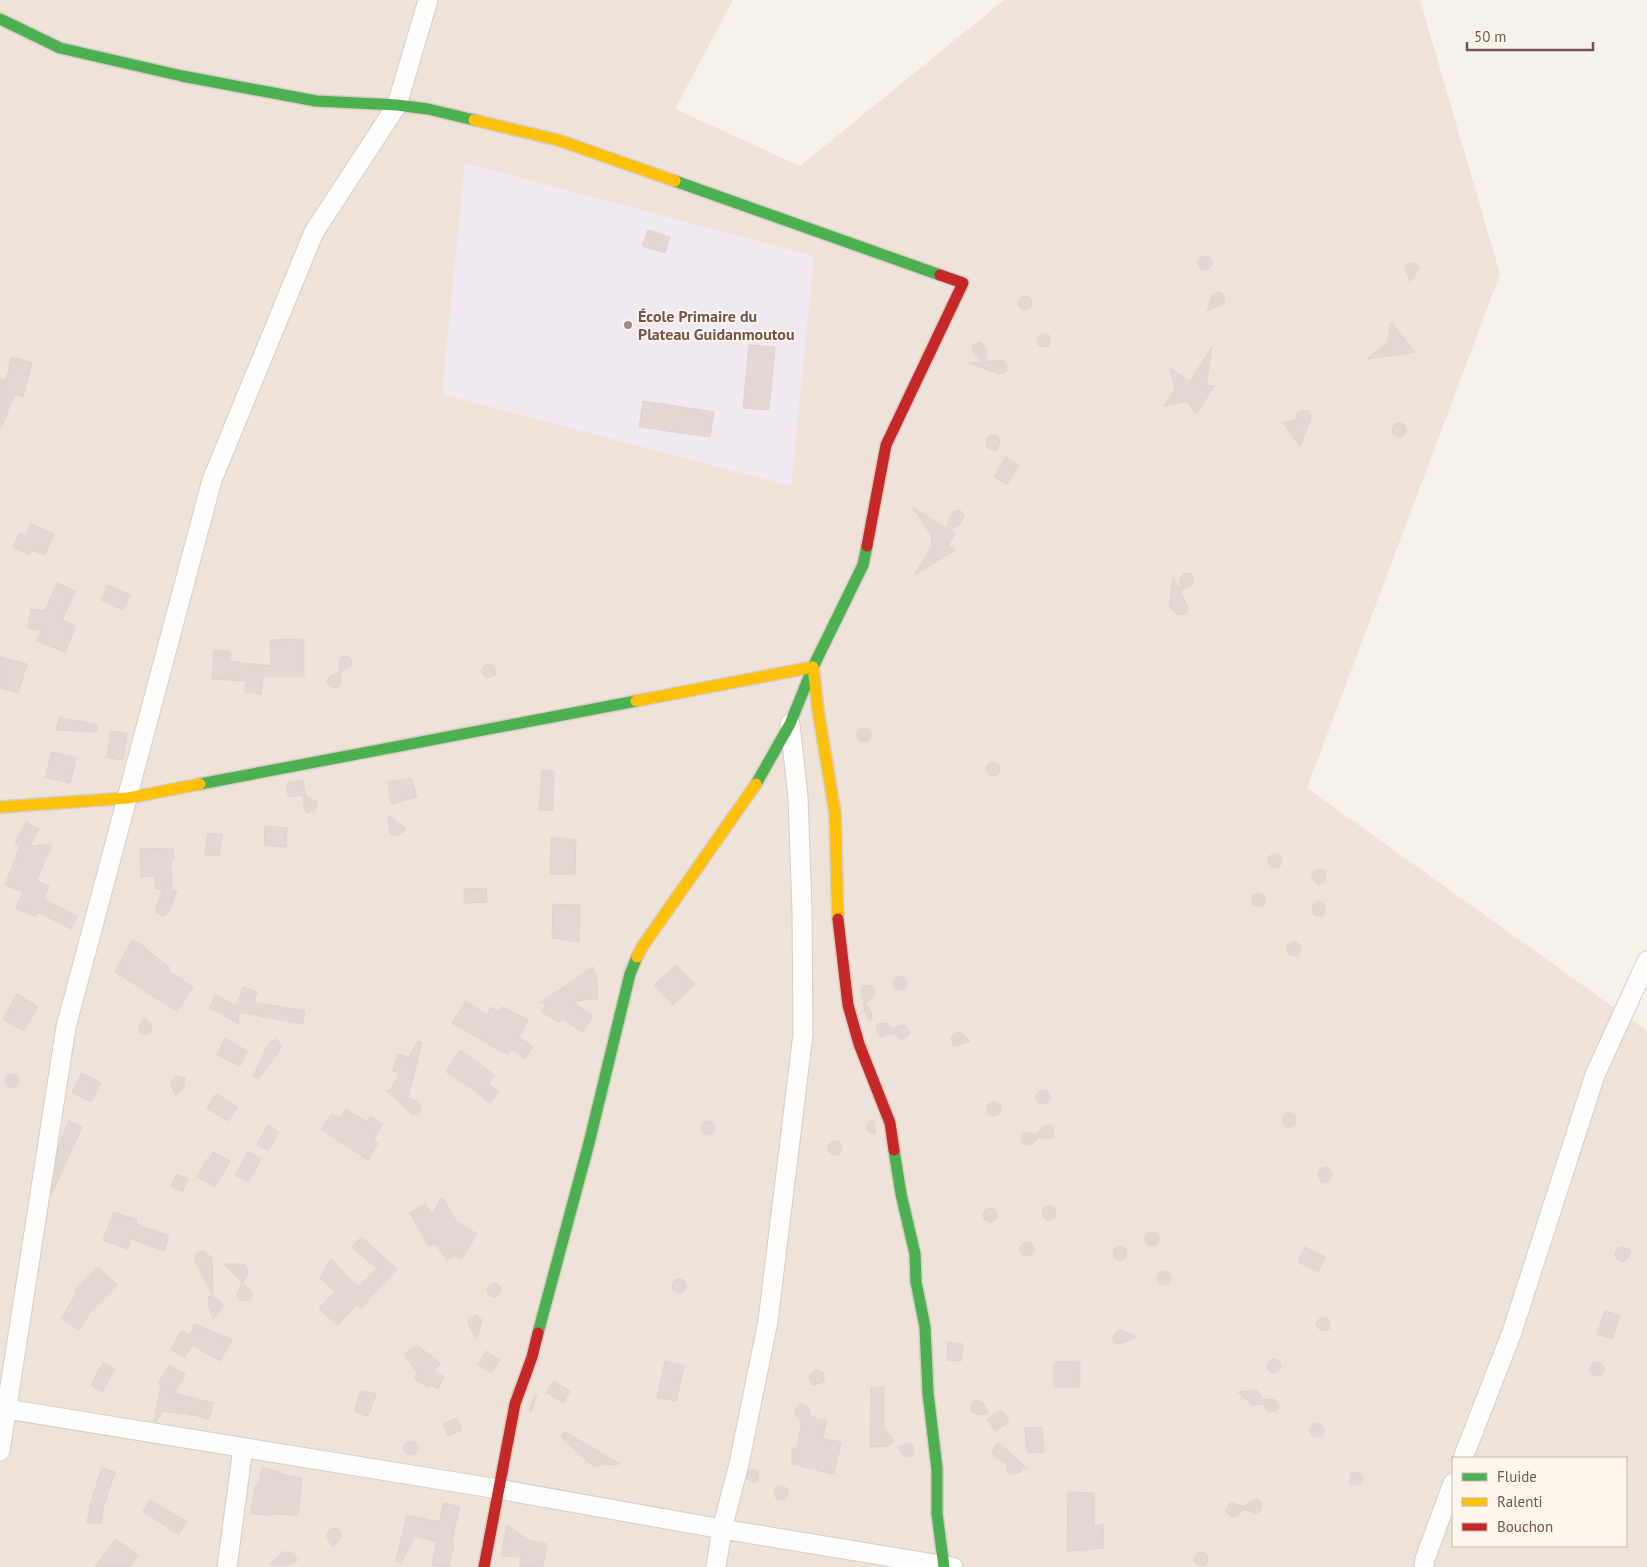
<svg xmlns="http://www.w3.org/2000/svg" width="1647" height="1567" viewBox="0 0 1647 1567" font-family="'PT Sans',sans-serif">
<style>
.residential{fill:#efe2d9;fill-rule:evenodd}
.education{fill:#f1e9f2}
.building{fill:#e3d8d3;stroke:#dfd3ce}
.lines{fill:none;stroke-linecap:round;stroke-linejoin:round}
.street-casing{stroke:#d5cdc9;stroke-width:21}
.fast-casing{stroke:#d6ccc8;stroke-width:14}
.slow-casing{stroke:#d6ccc8;stroke-width:14}
.jam-casing{stroke:#d6ccc8;stroke-width:14}
.street{stroke:#fefdfc;stroke-width:19}
.fast{stroke:#4caf50;stroke-width:11}
.slow{stroke:#ffc107;stroke-width:11}
.jam{stroke:#c62828;stroke-width:11}
.poi-dot{fill:#a28c84;stroke:#fef5ed;stroke-width:2}
.labels{text-anchor:middle;dominant-baseline:central;stroke-width:4;stroke-linejoin:round;paint-order:stroke}
.poi-label{font-size:16px;font-weight:bold;fill:#74554d;stroke:#fef5ed;text-anchor:start}
</style>
<rect width="100%" height="100%" fill="#f6f1eb"/>
<path class="residential" d="M0,0H733L675,109L800,166L1004,0H1420L1500,274L1307,788L1647,1031V1567H0ZM1453,1458H1626V1546H1453Z"/>
<path class="education" d="M465,163L814,256L791,486L442,394Z"/>
<path class="building" d="M648,230L670,237L665,253L642,246Z
M1198 263a7 7 0 1 1 14 0a7 7 0 1 1-14 0Z
M1410,262L1415,263L1419,268L1410,282L1405,266Z
M1220,292L1225,298L1224,303L1207,311L1212,296L1216,293Z
M1018 303a7 7 0 1 1 14 0a7 7 0 1 1-14 0Z
M1391,322L1415,352L1367,359L1388,342Z
M1045,334L1050,336V342L1049,346L1043,347L1038,345L1037,339L1040,335Z
M980,342L986,347V362L1002,360L1005,362L1007,370L1004,373L999,374L969,363L983,362L972,351L973,345Z
M749,345L775,347L769,410L743,408Z
M1212,347L1206,385L1214,386L1196,414L1187,401L1164,406L1175,389L1170,368L1190,381Z
M12,357L32,363L23,397L14,394L2,427H0V379L6,380Z
M643,401L714,412L710,437L639,427Z
M1302,410L1309,411L1311,418L1300,447L1283,423L1295,420L1298,413Z
M1392 430a7 7 0 1 1 14 0a7 7 0 1 1-14 0Z
M991,435L997,436L1000,440L997,451L986,447L988,437Z
M1006,457L1019,465L1007,484L994,477Z
M912,507L946,528L953,512L960,510L964,516L961,523L948,530L955,534L948,545L955,550L914,575L931,548L932,536Z
M31,524L54,534L45,555L31,550L29,555L13,547L20,533L26,536Z
M1184,573L1192,574L1194,581L1191,585L1180,591V579Z
M1173,577L1188,608L1187,612L1182,615L1177,614L1169,606Z
M57,583L75,591L62,620L76,626L65,652L37,641L42,630L28,628L31,609L45,611Z
M108,585L130,595L123,610L101,600Z
M304,639V677H263L261,694L245,692L246,681L212,679L214,650L230,652V661L271,666L270,640Z
M348,656L352,661L351,666L341,672V685L337,688L332,687L326,682L331,676L339,672V659L341,657Z
M0,657L27,664L18,693L0,688Z
M487,664H491L494,666L496,675L486,678L483,675L481,671L483,667Z
M60,717L97,725V732L56,730Z
M857 735a7 7 0 1 1 14 0a7 7 0 1 1-14 0Z
M111,731L127,734L123,760L107,757Z
M52,752L76,758L70,783L45,777Z
M986 769a7 7 0 1 1 14 0a7 7 0 1 1-14 0Z
M542,770L554,771L553,810H539Z
M411,778L417,797L391,804L388,782Z
M303,780L305,795L288,797L287,783Z
M303,795L316,801L317,807L314,811L306,813L304,807Z
M388,815L406,829L399,835L394,836L390,833Z
M26,822L39,829L30,846L52,844L36,881L49,886L43,899L77,916L71,929L38,912L36,916L16,908L23,892L5,885L20,847L15,843Z
M265,826L287,828L286,847L264,845Z
M208,833L222,835L219,856L205,854Z
M551,838L576,839L575,874H550Z
M173,848L174,861H171L172,891L177,890L169,912L163,916L156,912V908L163,888L155,889V876L141,877L140,849Z
M1268 861a7 7 0 1 1 14 0a7 7 0 1 1-14 0Z
M1320,869L1324,871L1326,878L1323,882L1318,885L1311,877L1315,871Z
M486,888L487,902L464,903V889Z
M1257,893L1262,894L1265,898L1264,904L1260,907L1252,905L1253,895Z
M1318,900L1326,906L1323,916L1315,915L1312,911L1313,905Z
M553,904L580,905L579,942L552,938Z
M132,940L140,944L170,968L168,971L193,987L177,1011L115,972Z
M1292,942H1297L1301,949L1298,955L1291,956L1288,953L1287,945Z
M676,965L695,984L673,1005L654,985Z
M593,967L597,981L598,999L572,1001L593,1016L582,1032L562,1018L559,1022L542,1012L547,1002L540,1003Z
M893 983a7 7 0 1 1 14 0a7 7 0 1 1-14 0Z
M864,985L871,986L875,990L873,996L866,1003L871,1012L872,1020H868L863,1003L865,1002L862,997L861,988Z
M243,987L257,992L254,1002L305,1011L303,1024L238,1012L239,1024L209,1007L216,995L236,1006Z
M17,994L38,1007L23,1031L3,1019Z
M466,1001L487,1015L491,1007L499,1012L502,1007L528,1020L519,1037L533,1047L525,1059L512,1049L508,1055L452,1023Z
M145,1018L151,1023L152,1030L149,1033L144,1035L140,1032L138,1027Z
M886,1023L892,1028L905,1025L910,1031L909,1035L904,1038L900,1039L894,1033L881,1037L877,1032V1024Z
M960,1032L970,1041L957,1046L953,1045L951,1037L954,1034Z
M225,1038L247,1051L240,1066L217,1055Z
M276,1039L281,1045L280,1050L258,1079L253,1076L269,1043Z
M418,1041L422,1043L408,1098L418,1102L421,1109L418,1114L413,1115L386,1090L390,1091L400,1073L393,1071L398,1054L409,1057Z
M460,1050L495,1075L488,1084L499,1092L490,1103L467,1085L446,1072Z
M82,1073L101,1083L91,1102L72,1092Z
M5 1081a7 7 0 1 1 14 0a7 7 0 1 1-14 0Z
M176,1076L185,1078L184,1087L176,1096L170,1082Z
M1036 1097a7 7 0 1 1 14 0a7 7 0 1 1-14 0Z
M216,1094L238,1107L228,1121L207,1108Z
M987 1109a7 7 0 1 1 14 0a7 7 0 1 1-14 0Z
M346,1109L367,1122L370,1116L383,1124L373,1140L378,1143L368,1160L321,1129L332,1113L340,1118Z
M1282 1120a7 7 0 1 1 14 0a7 7 0 1 1-14 0Z
M873,1120L876,1133L874,1134L870,1133L866,1127L868,1123Z
M69,1121L82,1127L51,1195L58,1149Z
M701 1128a7 7 0 1 1 14 0a7 7 0 1 1-14 0Z
M268,1125L279,1132L268,1151L257,1144Z
M1048,1125L1051,1126L1054,1131L1052,1138L1046,1139L1039,1137L1031,1145H1027L1021,1142L1022,1135L1025,1132L1036,1134L1043,1127Z
M828 1148a7 7 0 1 1 14 0a7 7 0 1 1-14 0Z
M213,1152L230,1161L215,1187L197,1177L207,1159L209,1160Z
M248,1152L261,1159L248,1182L235,1175Z
M1324,1167L1329,1168L1332,1175L1329,1180L1322,1183L1318,1175L1319,1170Z
M177,1174L188,1179L183,1191L171,1186Z
M442,1197L456,1221L477,1234L461,1260L455,1255L447,1260L435,1243L429,1246L410,1213L425,1204L432,1215Z
M1042 1213a7 7 0 1 1 14 0a7 7 0 1 1-14 0Z
M983 1215a7 7 0 1 1 14 0a7 7 0 1 1-14 0Z
M114,1212L137,1220L136,1224L169,1236L164,1251L131,1239L127,1249L103,1240Z
M1145 1239a7 7 0 1 1 14 0a7 7 0 1 1-14 0Z
M361,1237L397,1269L361,1308L357,1304L338,1325L319,1309L335,1291L320,1278L331,1259L358,1287L377,1269L352,1247Z
M1020 1249a7 7 0 1 1 14 0a7 7 0 1 1-14 0Z
M1113 1253a7 7 0 1 1 14 0a7 7 0 1 1-14 0Z
M1305,1247L1325,1257L1318,1272L1298,1262Z
M1620,1247L1631,1250L1628,1258L1623,1262L1618,1260L1615,1256L1616,1251Z
M204,1251L212,1258L213,1297L194,1259L197,1253Z
M224,1264H242L246,1266L248,1272L243,1283Z
M98,1267L117,1285L90,1312L79,1330L61,1318L77,1293L75,1290Z
M1157 1278a7 7 0 1 1 14 0a7 7 0 1 1-14 0Z
M672 1286a7 7 0 1 1 14 0a7 7 0 1 1-14 0Z
M242,1282L252,1292L251,1298L246,1301L241,1300L237,1296Z
M487 1290a7 7 0 1 1 14 0a7 7 0 1 1-14 0Z
M208,1296L219,1300L223,1304L221,1309L213,1319L209,1307Z
M1605,1311L1620,1316L1612,1339L1597,1334Z
M476,1315L482,1320L477,1339L468,1324L469,1318Z
M1326,1317L1329,1320L1330,1329L1321,1331L1316,1325L1319,1319Z
M195,1324L232,1340L220,1361L192,1345L185,1357L171,1350L181,1331L190,1335Z
M1121,1330L1137,1337L1119,1344L1114,1342L1113,1336L1116,1332Z
M948,1342L963,1344L961,1361L947,1360Z
M417,1345L440,1363L434,1371L444,1377L438,1389L431,1385L429,1387L414,1379L417,1373L404,1354Z
M486,1351L500,1360L491,1373L478,1364Z
M1267 1366a7 7 0 1 1 14 0a7 7 0 1 1-14 0Z
M665,1361L684,1366L676,1401L657,1397Z
M1054,1362H1080V1387H1054Z
M1590 1369a7 7 0 1 1 14 0a7 7 0 1 1-14 0Z
M103,1363L115,1369L102,1392L91,1385Z
M169,1365L185,1374L174,1393L213,1403L209,1419L182,1412L181,1414L163,1411L156,1422H154L161,1385L158,1383Z
M816,1370L824,1373V1381L818,1384L812,1385L809,1376L812,1372Z
M554,1381L570,1391L563,1403L546,1392Z
M871,1387H884V1429L890,1435L893,1442L886,1446L870,1447Z
M361,1390L376,1394L368,1416L354,1411Z
M1257,1390L1263,1400L1273,1399L1277,1402L1279,1407L1276,1411L1268,1412L1263,1404L1252,1405L1238,1392Z
M535,1394L537,1395L531,1412L529,1411Z
M976,1400L983,1403L988,1414H976L971,1411V1403Z
M800,1404H804L808,1407L811,1417L827,1421L822,1439L841,1442L834,1474L792,1464V1448H797L802,1421L796,1415L795,1410Z
M1002,1410L1009,1422L995,1431L987,1419Z
M457,1418L462,1430L448,1436L443,1424Z
M1310 1430a7 7 0 1 1 14 0a7 7 0 1 1-14 0Z
M1042,1427L1044,1452L1027,1453L1025,1428Z
M565,1432L620,1464L593,1466L561,1437Z
M404 1448a7 7 0 1 1 14 0a7 7 0 1 1-14 0Z
M998,1442L1018,1460L1028,1470L1021,1467V1472L1008,1474L1006,1462L996,1458L992,1453Z
M909,1443L913,1446L914,1451L912,1456L907,1457L902,1454L898,1447Z
M102,1468L115,1472L103,1508L101,1524L87,1522L90,1505Z
M262,1468L280,1472V1474L302,1478L298,1515L271,1514L270,1516L251,1513L255,1486L258,1487Z
M747 1476a6 6 0 1 1 12 0a6 6 0 1 1-12 0Z
M1355,1472L1360,1473L1363,1477L1362,1482L1358,1486L1349,1483L1351,1473Z
M774 1493a7 7 0 1 1 14 0a7 7 0 1 1-14 0Z
M1068,1492L1094,1493V1527L1103,1524L1104,1548L1067,1551Z
M1256,1499L1261,1502L1262,1508L1259,1512L1256,1514L1244,1509L1237,1516L1232,1517L1228,1514L1226,1511L1229,1504L1232,1503L1245,1507L1251,1501Z
M150,1500L187,1522L179,1535L143,1511Z
M444,1503L460,1507L454,1531L452,1544H454L449,1567L432,1565L437,1542L415,1536L401,1563L396,1561L407,1515L439,1522Z
M507,1525L528,1540L547,1544L543,1567H520V1557L501,1556Z
M335,1528L340,1531L341,1537L333,1547L327,1537V1534L330,1530Z
M115,1539L138,1555L130,1567H95Z
M283,1552H290L298,1560L288,1565H270Z
M1194 1559a7 7 0 1 1 14 0a7 7 0 1 1-14 0Z"/>
<g class="lines">
<defs>
<path id="street" d="M0,1408L498,1489L722,1529L953,1567
M0,1451L66,1027L212,480L314,232L397,105L428,0
M1463,1458L1512,1332L1595,1075L1647,961
M227,1567L243,1448
M716,1567L722,1529L739,1464L768,1321L803,1034L802,910L798,797L790,724
M1424,1567L1425,1559L1453,1483"/>
<path id="fast" d="M0,19L60,48L182,76L316,101L397,105L428,109L474,120
M675,181L940,275
M200,784L636,701
M756,784L790,724L813,667L863,565L867,546
M894,1150L901,1194L915,1254L916,1282L925,1327L928,1393L937,1469V1514L944,1567
M538,1333L589,1143L630,974L637,957"/>
<path id="slow" d="M474,120L558,140L675,181
M636,701L813,667L818,710L835,813L838,919
M0,807L128,798L200,784
M637,957L642,947L756,784"/>
<path id="jam" d="M867,546L886,445L963,283L940,275
M838,919L848,1005L859,1044L890,1123L894,1150
M484,1567L515,1404L532,1357L538,1333"/>
</defs>
<use href="#street" class="street-casing"/>
<use href="#fast" class="fast-casing"/>
<use href="#slow" class="slow-casing"/>
<use href="#jam" class="jam-casing"/>
<use href="#street" class="street"/>
<use href="#fast" class="fast"/>
<use href="#slow" class="slow"/>
<use href="#jam" class="jam"/>
</g>
<circle class="poi-dot" cx="628" cy="325" r="5"/>
<g class="labels">
<g class="poi-label">
<text x="638" y="316">École Primaire du<tspan x="638" dy="18">Plateau Guidanmoutou</tspan></text>
</g>
</g>
<rect x="1452" y="1457" width="175" height="90" fill="#fef5ed" stroke="#c7b5ad"/>
<rect x="1462" y="1473" width="25" height="8" fill="#4caf50" stroke="#c7b5ad"/>
<text x="1497" y="1482" font-size="15" fill="#74554d">Fluide</text>
<rect x="1462" y="1498" width="25" height="8" fill="#ffc107" stroke="#c7b5ad"/>
<text x="1497" y="1507" font-size="15" fill="#74554d">Ralenti</text>
<rect x="1462" y="1523" width="25" height="8" fill="#c62828" stroke="#c7b5ad"/>
<text x="1497" y="1532" font-size="15" fill="#74554d">Bouchon</text>
<path d="M1467 42v8h126v-8" fill="none" stroke="#74554d" stroke-width="2.5"/>
<text x="1474" y="42" font-size="15" fill="#74554d" stroke="#fef5ed" stroke-width="4" paint-order="stroke">50 m</text>
</svg>
